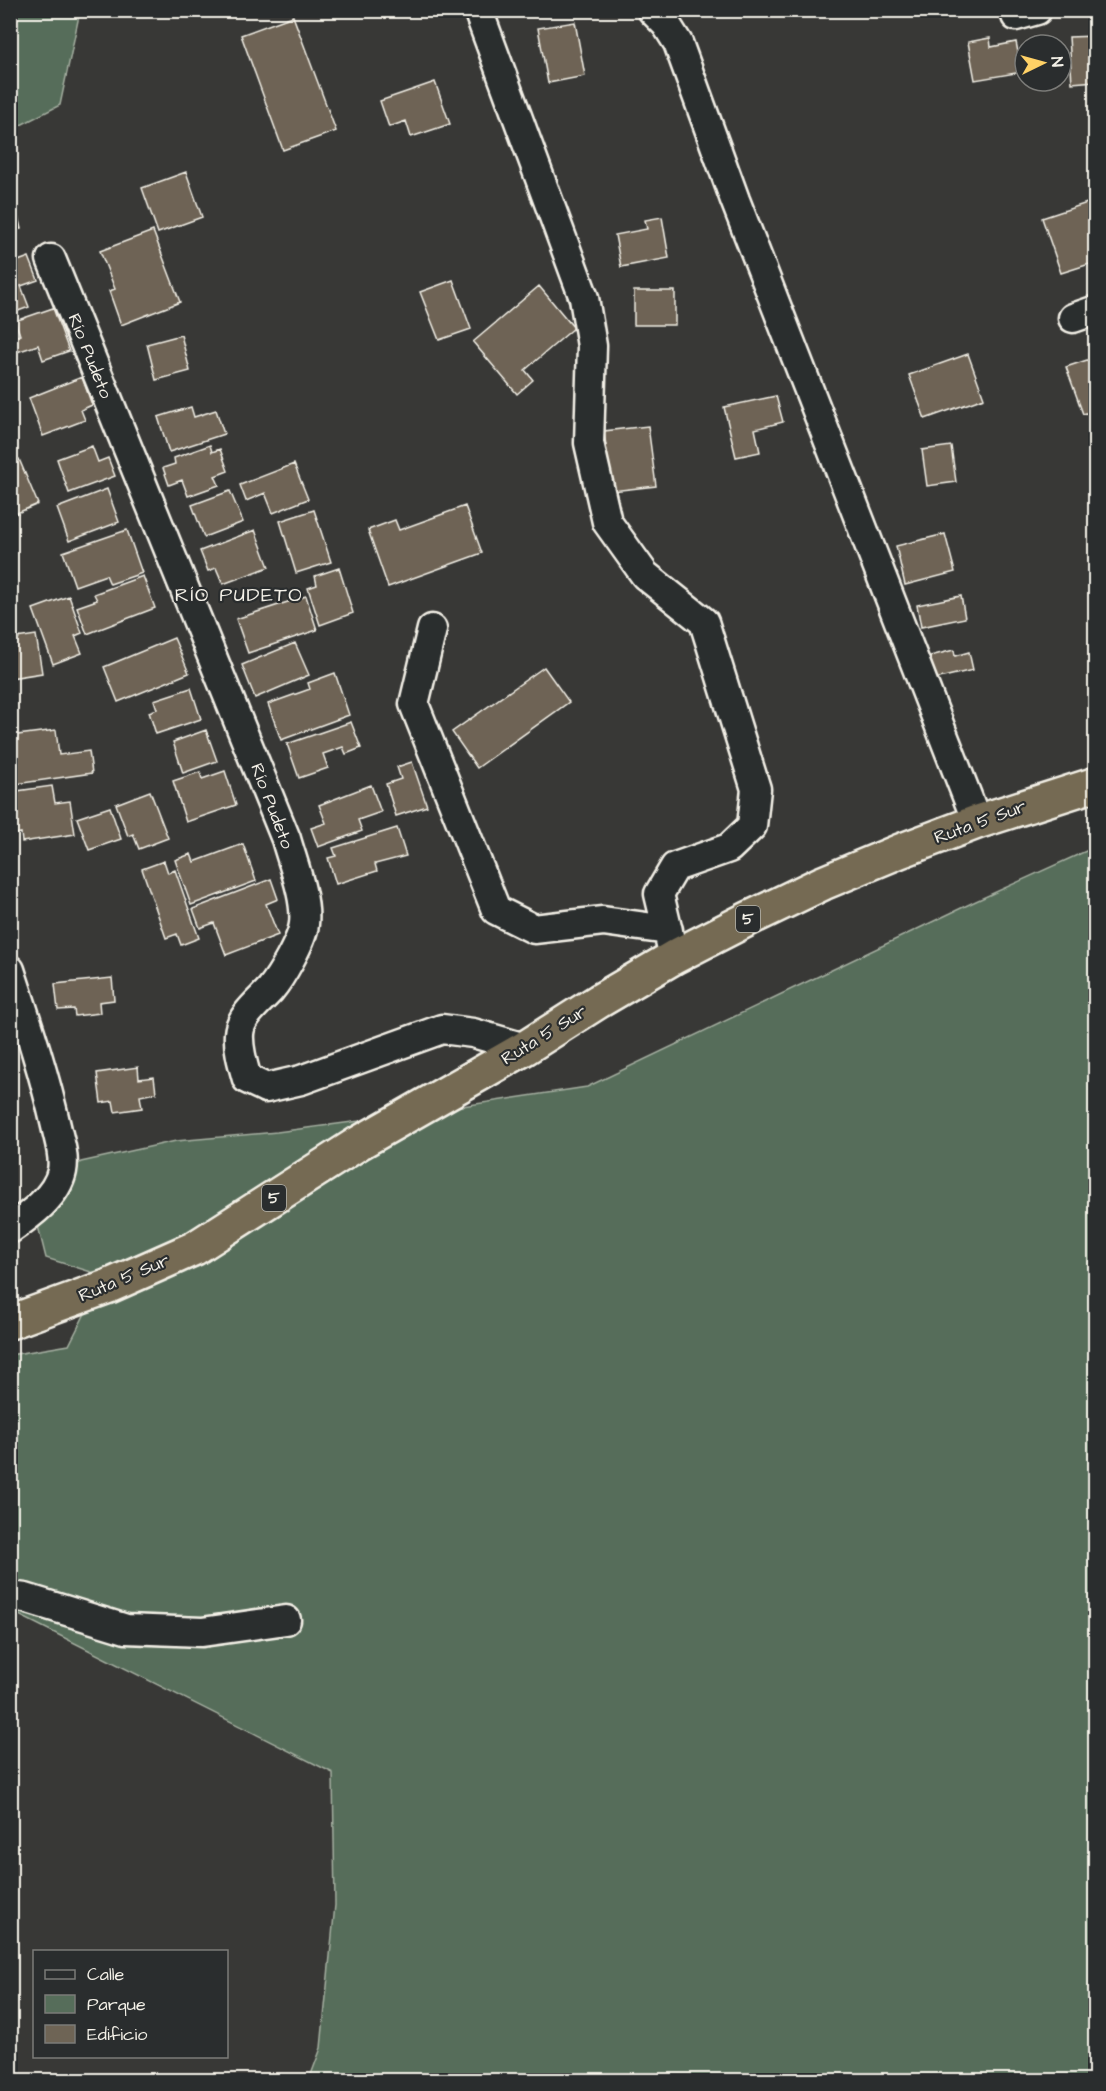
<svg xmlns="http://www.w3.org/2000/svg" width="1106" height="2091" viewBox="0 0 1106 2091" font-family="'Architects Daughter',sans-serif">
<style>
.green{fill:#566d5a;stroke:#a5afa1;stroke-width:1.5}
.building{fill:#6e6455;stroke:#f4f1e8;stroke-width:1.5}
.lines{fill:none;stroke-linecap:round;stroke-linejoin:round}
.minor-casing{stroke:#f4f1e8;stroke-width:33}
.trunk-casing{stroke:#f4f1e8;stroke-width:38}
.minor{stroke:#2a2d2e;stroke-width:28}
.trunk{stroke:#756b52;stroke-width:33}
.labels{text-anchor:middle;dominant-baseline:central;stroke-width:4.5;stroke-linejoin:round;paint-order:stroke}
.shield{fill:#2a2d2e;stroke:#b7b6b0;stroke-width:1.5}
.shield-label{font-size:16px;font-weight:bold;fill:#f4f1e8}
.street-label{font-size:18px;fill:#f4f1e8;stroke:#2a2d2e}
.neighbourhood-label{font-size:20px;letter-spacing:1.5px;fill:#f4f1e8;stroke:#2a2d2e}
</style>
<rect width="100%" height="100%" fill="#383836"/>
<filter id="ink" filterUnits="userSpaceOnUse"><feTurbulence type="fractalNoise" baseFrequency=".0167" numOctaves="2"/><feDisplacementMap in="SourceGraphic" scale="12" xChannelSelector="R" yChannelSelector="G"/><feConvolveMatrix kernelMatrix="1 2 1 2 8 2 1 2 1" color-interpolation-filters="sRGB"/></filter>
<g filter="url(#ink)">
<path class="green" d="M11,10L80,11L60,105L11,130Z
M1095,847V2080H309L321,2048L335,1905L333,1773L11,1611L10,1355L69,1345L104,1276L46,1258L32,1202L81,1162L176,1141L277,1132L390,1117L587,1087L976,901Z"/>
<path class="building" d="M293,16L336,131L283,150L241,35Z
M575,22L585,76L548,83L538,28Z
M1096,36V81L1072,83L1069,37Z
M990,38L991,47L1016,42L1022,72L975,80L968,42Z
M435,82L450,124L411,137L406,121L389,127L380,101Z
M186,172L202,217L158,233L142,188Z
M14,200L21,229L10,231V201Z
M1096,200V262L1061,273L1042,218Z
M662,217L669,258L621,267L615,235L647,229L645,220Z
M153,231L180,302L121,325L109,291L115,289L100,251Z
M29,257L38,280L21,286L29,307L10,314V264Z
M453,280L471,329L439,340L420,292Z
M539,286L574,328L525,370L533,380L517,394L473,342Z
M634,291H675V325H634Z
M53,308L69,351L43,360L38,345L11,354L10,338L20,335L15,321Z
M181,335L190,371L156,380L147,344Z
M968,354L984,398L925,419L909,375Z
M1096,357V410L1083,414L1066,367Z
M82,377L92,405L81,410L85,420L43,436L29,398Z
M776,396L783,422L755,429L760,452L736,457L724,407Z
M191,407L194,417L216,410L224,434L169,452L158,417Z
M648,426L656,486L612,491L604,431Z
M210,445L212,452L220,449L228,471L215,476L219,485L188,496L182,480L169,485L163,468L175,464L174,458Z
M92,446L98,462L108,458L115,476L69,493L57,459Z
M951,446L956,482L927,486L922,450Z
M19,459L38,504L10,516V463Z
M294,464L308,499L273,513L265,493L246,501L240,485Z
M107,489L119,522L69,541L57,508Z
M230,491L243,522L204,537L192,505Z
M465,506L482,553L388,587L368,530L395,520L399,530Z
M314,510L331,562L296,573L280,521Z
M127,530L142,573L110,584L106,575L75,586L63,552Z
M255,530L269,567L223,584L216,568L208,571L200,551Z
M945,534L955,572L905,585L896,546Z
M339,568L353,613L320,625L308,588L317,585L315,576Z
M143,576L155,608L87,634L77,607L97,600L94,594Z
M69,596L82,633L75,636L82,653L53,664L33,609Z
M306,596L317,630L248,653L236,619Z
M961,596L965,618L921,627L917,605Z
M36,635L42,673L10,678V639Z
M174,638L189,673L118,702L104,667Z
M295,643L309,675L255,698L242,665Z
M954,650L955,656L969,652L973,670L935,679L930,656Z
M544,667L569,702L477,768L452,732Z
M335,673L349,715L281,740L268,704L310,689L308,683Z
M191,688L201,719L156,734L149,712L157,709L154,700Z
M351,722L361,748L346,754L343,747L323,754L328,768L299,778L287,744Z
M56,730L59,755L89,751L92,773L16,784L10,736Z
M206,730L217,761L183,773L173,742Z
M412,762L427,806L396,816L386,784L401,779L397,767Z
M225,771L236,805L186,822L173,781L200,772L202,779Z
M371,785L381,812L358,820L362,831L318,847L311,828L326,823L319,805Z
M52,786L55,803L70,801L75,834L22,842L21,833L10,835V792Z
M150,791L168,838L139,849L133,834L128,836L116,804Z
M110,807L121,839L89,850L77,818Z
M397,828L406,856L375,864L377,871L336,884L328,858L336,856L333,848Z
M243,844L256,881L191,905L175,860L191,854L194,862Z
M164,861L168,873L175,870L199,938L181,945L177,934L166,938L142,869Z
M271,879L278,899L266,904L278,935L226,955L214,923L200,928L193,909Z
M112,978L114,1000L99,1002L100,1013L75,1016L74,1009L58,1010L55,984Z
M138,1067L139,1079L154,1077L156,1093L140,1096L142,1108L115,1112L113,1101L101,1103L97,1073Z"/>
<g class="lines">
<defs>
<path id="minor" d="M478,10L584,298L592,346L589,443L607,522L645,575L704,622L756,789L752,826L729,848L675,867L659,894L674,957
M652,10L666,24L678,43L735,200L977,822
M1016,16L1037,10
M51,259L286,839C293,864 307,899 304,924C302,941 281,977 270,990C259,1002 240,1016 239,1034C238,1049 243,1065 247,1079L266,1088L301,1080L442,1029L473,1033L525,1048
M1073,318L1096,310
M432,629L414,704L496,910L534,929L603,921L668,930
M10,970C27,1022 44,1073 56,1126C59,1140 65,1156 62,1171C57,1196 30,1215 10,1229
M10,1596L25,1598L126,1629L202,1632L286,1620"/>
<path id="trunk" d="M10,1322L109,1286L195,1248L359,1143L525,1048L599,1001L674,957L748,919L823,883L900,851L977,822L1096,784"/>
</defs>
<use href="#minor" class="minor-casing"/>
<use href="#trunk" class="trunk-casing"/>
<use href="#minor" class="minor"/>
<use href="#trunk" class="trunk"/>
</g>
</g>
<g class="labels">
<g class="shield">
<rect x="736" y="906" width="24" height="26" rx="4.5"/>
<rect x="262" y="1185" width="24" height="26" rx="4.5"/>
</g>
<g class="shield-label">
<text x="748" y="919">5</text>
<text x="274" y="1198">5</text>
</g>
<g class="street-label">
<text transform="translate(90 356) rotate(68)">Río Pudeto</text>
<text transform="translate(272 806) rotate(69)">Río Pudeto</text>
<text transform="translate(980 822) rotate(-20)">Ruta 5 Sur</text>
<text transform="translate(544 1035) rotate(-32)">Ruta 5 Sur</text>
<text transform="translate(124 1278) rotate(-23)">Ruta 5 Sur</text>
</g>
<g class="neighbourhood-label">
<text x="239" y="595">RÍO PUDETO</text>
</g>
</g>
<rect width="1106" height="2091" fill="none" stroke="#2a2d2e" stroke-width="36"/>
<rect x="18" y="18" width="1070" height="2055" fill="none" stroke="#f4f1e8" stroke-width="2" filter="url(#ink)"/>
<rect x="33" y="1950" width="195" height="108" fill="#2a2d2e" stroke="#7b7b78" stroke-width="1.5"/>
<rect x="45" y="1970" width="30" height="9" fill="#2a2d2e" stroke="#7b7b78" stroke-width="1.5"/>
<text x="87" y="1980" font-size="18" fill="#f4f1e8">Calle</text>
<rect x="45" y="1995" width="30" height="18" fill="#566d5a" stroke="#7b7b78" stroke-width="1.5"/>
<text x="87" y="2010" font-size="18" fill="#f4f1e8">Parque</text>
<rect x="45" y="2025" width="30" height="18" fill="#6e6455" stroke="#7b7b78" stroke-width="1.5"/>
<text x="87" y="2040" font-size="18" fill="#f4f1e8">Edificio</text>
<g transform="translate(1043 63) rotate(85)"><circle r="28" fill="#2a2d2e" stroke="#7b7b78" stroke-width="1.5"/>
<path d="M0-4.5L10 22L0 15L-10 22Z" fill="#ffd166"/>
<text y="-9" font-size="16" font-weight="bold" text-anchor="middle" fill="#f4f1e8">N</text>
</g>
</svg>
